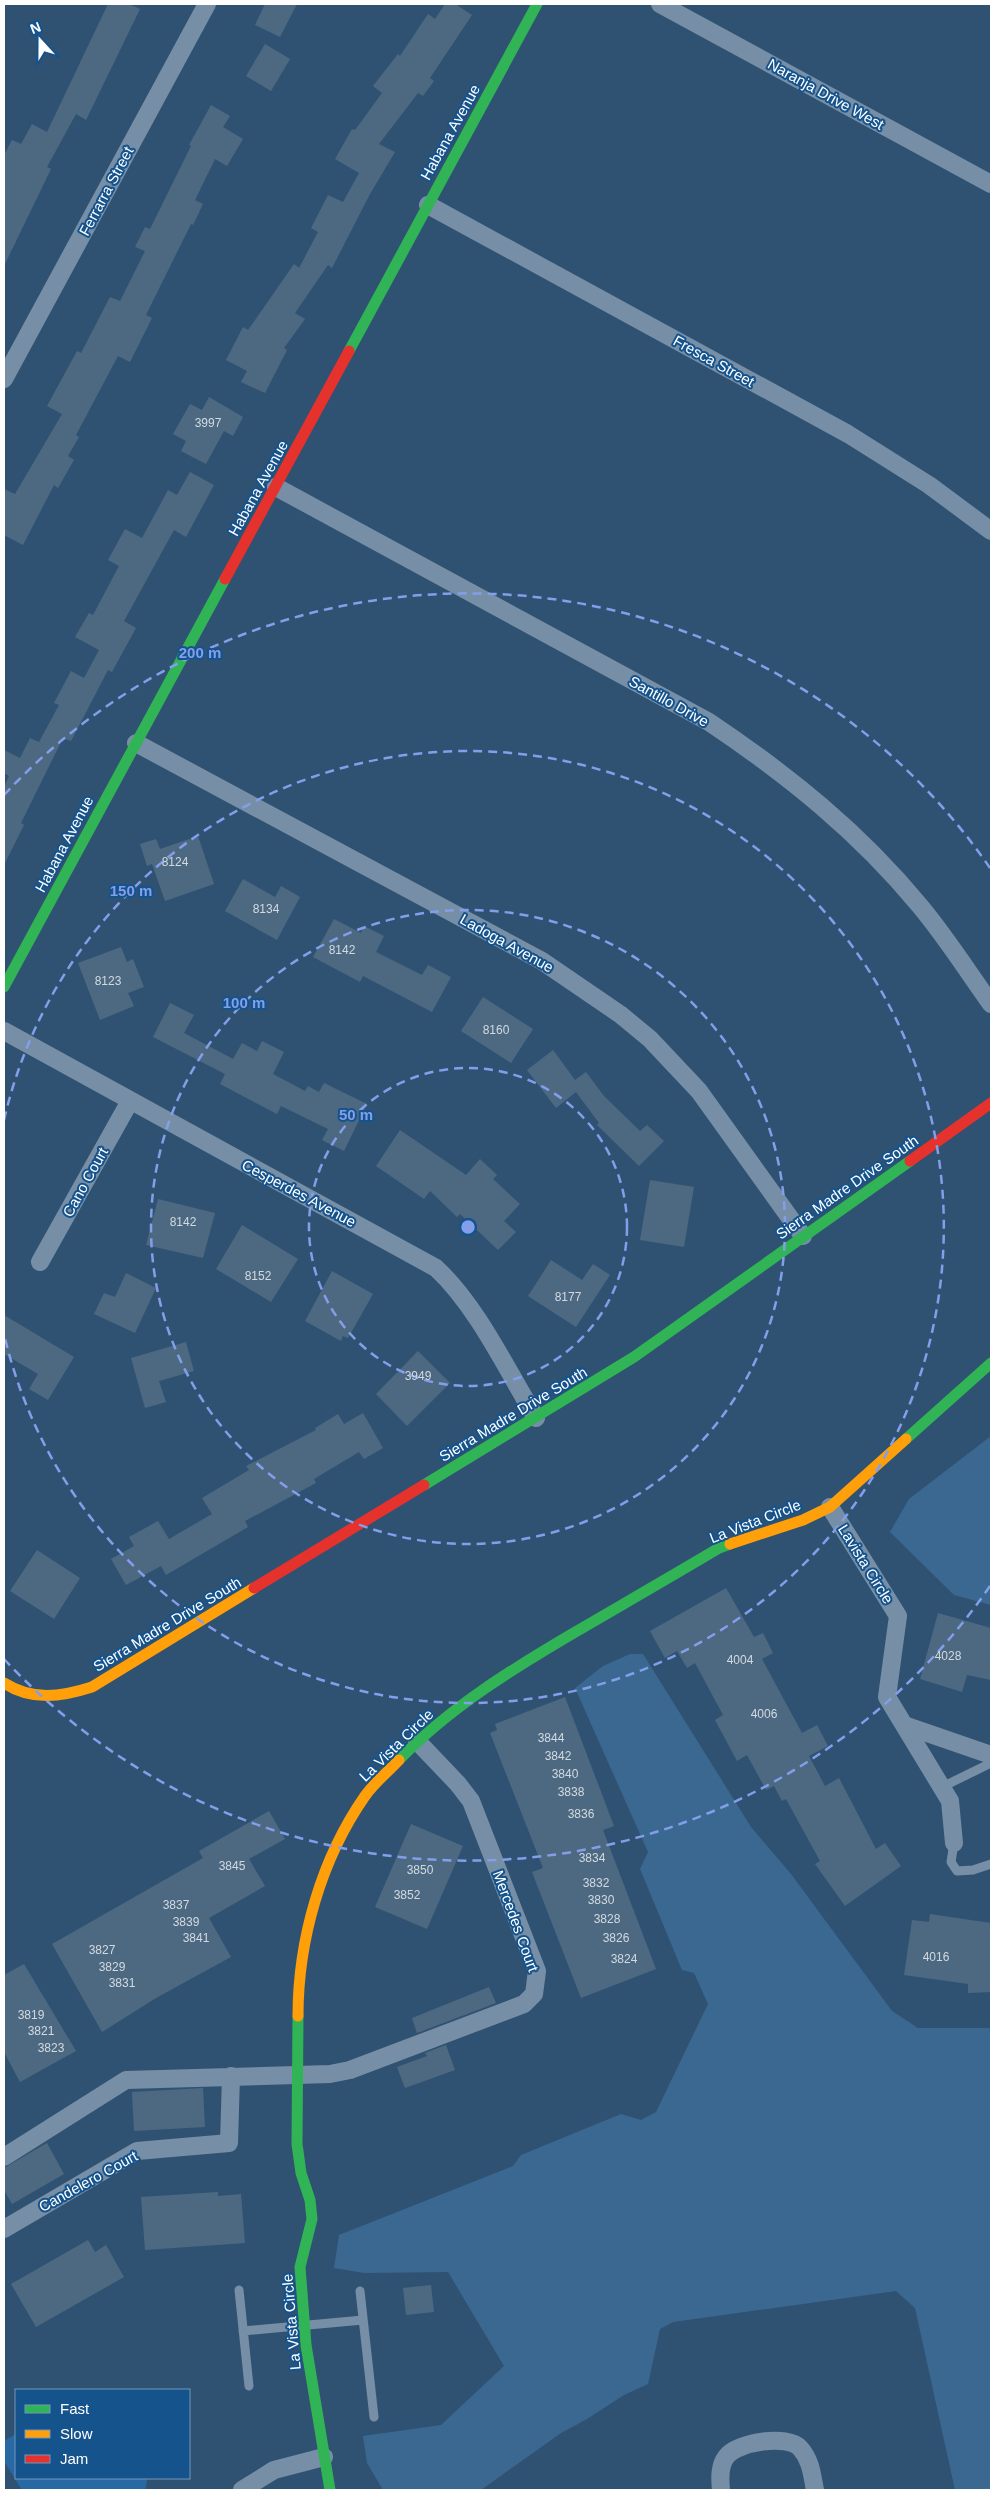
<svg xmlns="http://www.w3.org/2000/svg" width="995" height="2494" viewBox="0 0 995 2494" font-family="Arial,sans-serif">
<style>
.green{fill:#2869a4}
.water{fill:#3b6891}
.building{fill:#4d6982}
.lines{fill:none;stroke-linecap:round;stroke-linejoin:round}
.lane{stroke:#778fa6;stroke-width:9}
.street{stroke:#778fa6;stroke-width:18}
.fast{stroke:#30b455;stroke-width:11}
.slow{stroke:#ff9f0a;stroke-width:11}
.jam{stroke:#e5322d;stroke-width:11}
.ring{fill:none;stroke:#839eea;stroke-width:2.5;stroke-dasharray:9 6}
.labels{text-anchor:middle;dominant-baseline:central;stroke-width:4;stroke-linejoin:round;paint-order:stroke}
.number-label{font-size:12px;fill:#d2dae0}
.street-label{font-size:15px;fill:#fff;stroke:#15538d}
.centre{fill:#839eea;stroke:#15538d;stroke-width:2.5}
.ring-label{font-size:15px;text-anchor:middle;font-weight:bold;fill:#839eea;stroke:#15538d;stroke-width:4;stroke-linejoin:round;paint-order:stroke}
</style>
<rect width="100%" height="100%" fill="#305272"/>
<path class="green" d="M16,2434V2478H145L147,2481L145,2490H22L4,2461V2441Z"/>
<path class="water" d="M991,1436V1605L954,1595L890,1532L909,1499Z
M630,1654H643L751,1827L791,1874L892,2011L918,2028H991V2490H955L915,2308L896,2291L673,2322L660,2329L648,2384L624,2395L587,2419L561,2433L481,2490H383L367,2463L363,2436L441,2425L504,2366L448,2272L364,2273L334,2268L339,2235L513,2166L521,2155L621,2114L641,2120L656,2112L708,2004L694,1973L682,1970L640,1869L648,1852L575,1688L603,1666Z"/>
<path class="building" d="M108,4H129L140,9L86,120L76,114L47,167L51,169L4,266V155L12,140L21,144L32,124L47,132Z
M265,4H297L280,37L255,25Z
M445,4H455L472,15L430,78L434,81L423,96L418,93L379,144L395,152L370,194L332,268L328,265L295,313L305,319L284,348L287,350L265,393L241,382L247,371L226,360L243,327L248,330L294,264L299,268L318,232L311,228L328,195L343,202L359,173L335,159L352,129L355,130L382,93L373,86L398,54L400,56L428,14L435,19Z
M265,44L290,59L271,91L246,76Z
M211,105L230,116L223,127L243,139L227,166L215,159L195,200L203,204L193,225L191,224L146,315L152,318L130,362L118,356L76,435L79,437L68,456L74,460L58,488L54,485L23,545L4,535V489L15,494L62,414L47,406L77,351L81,353L110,297L120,301L145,251L135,247L145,227L150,229L191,146L189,145Z
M209,397L243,417L233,436L224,431L206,464L181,451L186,441L173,434L190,404L202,410Z
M190,472L214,485L186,537L174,530L124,621L136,628L112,672L108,670L71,741L63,738L21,823L24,825L4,865V787L9,776L4,773V750L20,758L30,738L39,742L59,705L54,703L71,671L84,678L99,650L75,637L89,613L93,615L119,566L108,560L125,529L142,538L168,490L177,495Z
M198,836L214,884L165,901L152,864L147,866L140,844L156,839L160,849Z
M243,879L275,897L281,886L300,897L277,940L225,911Z
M334,919L361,933L364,926L384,936L376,952L422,975L428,965L451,977L432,1012L363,976L360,982L313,957Z
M121,947L127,962L133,959L144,987L128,993L134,1006L100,1020L78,963Z
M483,997L533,1029L511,1063L461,1031Z
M170,1003L194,1015L184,1033L233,1059L242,1043L257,1051L262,1041L284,1052L273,1074L305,1091L308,1086L319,1092L324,1083L367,1104L344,1151L322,1140L328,1129L281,1106L277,1114L220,1084L225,1074L153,1037Z
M553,1050L575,1080L586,1072L604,1096L640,1131L647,1125L664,1141L639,1166L597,1125L599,1123L576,1092L556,1108L527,1070Z
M400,1130L466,1175L480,1159L497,1175L493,1179L520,1204L504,1221L516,1232L498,1250L460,1214L457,1217L430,1191L424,1199L376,1166Z
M650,1180L694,1187L684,1247L640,1240Z
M158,1199L215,1213L203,1258L146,1245Z
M242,1225L298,1259L271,1302L216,1269Z
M551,1260L582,1280L593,1264L610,1275L576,1327L528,1296Z
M332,1271L373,1294L348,1338L343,1336L341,1341L305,1321Z
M126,1273L156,1288L135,1333L94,1314L104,1293L115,1297Z
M4,1315L74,1357L48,1400L29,1389L38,1374L4,1354Z
M186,1342L194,1371L159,1381L166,1402L145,1408L131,1358Z
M418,1351L450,1383L407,1426L376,1394Z
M363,1413L383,1448L364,1459L359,1452L314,1479L316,1483L245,1521L248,1527L166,1575L161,1566L126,1585L111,1559L134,1546L129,1537L158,1521L169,1539L212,1514L202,1498L249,1470L246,1466L316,1430L315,1428L338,1414L344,1424Z
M37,1550L80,1578L54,1619L10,1591Z
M726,1588L754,1637L763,1633L773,1653L762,1659L802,1733L817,1725L828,1746L809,1756L825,1786L839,1778L876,1849L885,1843L901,1866L845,1906L815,1864L820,1861L786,1799L782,1801L774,1786L766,1790L747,1755L737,1761L715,1720L723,1715L695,1663L687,1668L677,1651L665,1658L650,1631Z
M938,1613L991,1628V1680L967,1675L962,1692L920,1679Z
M565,1697L614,1826L603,1830L656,1969L581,1998L532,1872L543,1868L490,1733L497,1730L495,1724Z
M269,1811L285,1839L249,1859L265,1886L209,1918L231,1957L156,1998L102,2032L52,1944L203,1858L199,1851Z
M411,1824L463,1846L427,1929L375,1907Z
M930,1914L991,1923V1992L968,1993V1984L904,1975L912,1920L929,1922Z
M24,1964L76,2051L20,2082L4,2052V1975Z
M489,1987L496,2003L417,2033L412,2018Z
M446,2045L455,2070L405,2088L397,2067L427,2056L425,2053Z
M203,2088L205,2127L134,2131L132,2092Z
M47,2143L64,2174L12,2204L4,2190V2168Z
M218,2192V2196L241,2194L245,2243L145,2250L141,2197Z
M88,2240L95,2252L106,2245L124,2277L36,2327L11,2284Z
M431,2285L434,2312L406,2315L403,2288Z"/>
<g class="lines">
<path class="lane" d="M942,1787L991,1763
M954,1843L951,1862L957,1871L973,1870L991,1864
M239,2290L249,2386
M360,2291L374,2417
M243,2331L363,2320"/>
<path class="street" d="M660,4L991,184
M428,205L848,434L929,485L991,531
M4,379L207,4
M276,487L709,722C788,775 859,832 920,906C946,937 968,972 991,1004
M136,743L542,961L621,1015L650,1039L699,1091L803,1236
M4,1031L436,1268C477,1306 507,1370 536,1418
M40,1262L130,1101
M830,1507L898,1616L887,1697L950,1801L954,1843
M904,1725L991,1755
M4,2157L126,2080L330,2074L350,2070L524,2004L534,1994L537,1971L471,1801L458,1784L417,1741
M4,2229L137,2151L229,2143L231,2076
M242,2490L274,2470L324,2457
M721,2490C720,2480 719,2466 726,2457C736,2442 788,2434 800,2448C811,2460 812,2475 815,2490"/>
<path class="fast" d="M349,351L537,4
M4,987L225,579
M906,1439L991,1363
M424,1485L634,1357L910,1161
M399,1760C450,1707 514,1668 577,1631C625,1603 672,1576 719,1548L730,1544
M298,2016L297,2144L301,2173L310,2200L312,2219L300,2267L306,2345L330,2490"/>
<path class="slow" d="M730,1544L803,1520L830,1507L906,1439
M4,1683C32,1701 61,1697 92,1687L254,1588
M298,2016C298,1940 321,1859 365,1796C374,1783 388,1772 399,1760"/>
<path class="jam" d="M225,579L349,351
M910,1161L991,1103
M254,1588L424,1485"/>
</g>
<g class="ring">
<circle cx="468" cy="1227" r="159"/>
<circle cx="468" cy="1227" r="317"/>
<path d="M4 1120A476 476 0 1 1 4 1334"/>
<path d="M990 1586A634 634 0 0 1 4 1659M4 795A634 634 0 0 1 990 868"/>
</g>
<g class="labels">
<g class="number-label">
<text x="208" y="423">3997</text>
<text x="175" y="862">8124</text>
<text x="266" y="909">8134</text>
<text x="342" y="950">8142</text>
<text x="108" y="981">8123</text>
<text x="496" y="1030">8160</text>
<text x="183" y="1222">8142</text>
<text x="258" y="1276">8152</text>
<text x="568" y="1297">8177</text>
<text x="418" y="1376">3949</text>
<text x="948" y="1656">4028</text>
<text x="740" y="1660">4004</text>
<text x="764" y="1714">4006</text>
<text x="551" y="1738">3844</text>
<text x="558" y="1756">3842</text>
<text x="565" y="1774">3840</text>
<text x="571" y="1792">3838</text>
<text x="581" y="1814">3836</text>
<text x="592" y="1858">3834</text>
<text x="232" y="1866">3845</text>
<text x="420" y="1870">3850</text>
<text x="596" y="1883">3832</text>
<text x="407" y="1895">3852</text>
<text x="601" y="1900">3830</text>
<text x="176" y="1905">3837</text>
<text x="607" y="1919">3828</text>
<text x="186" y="1922">3839</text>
<text x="196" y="1938">3841</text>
<text x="616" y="1938">3826</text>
<text x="102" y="1950">3827</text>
<text x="936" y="1957">4016</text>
<text x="624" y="1959">3824</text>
<text x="112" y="1967">3829</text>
<text x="122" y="1983">3831</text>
<text x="31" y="2015">3819</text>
<text x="41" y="2031">3821</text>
<text x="51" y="2048">3823</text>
</g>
<g class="street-label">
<text transform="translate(826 94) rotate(29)">Naranja Drive West</text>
<text transform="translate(450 132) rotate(-61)">Habana Avenue</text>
<text transform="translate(106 191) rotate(-62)">Ferrarra Street</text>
<text transform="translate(714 361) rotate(29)">Fresca Street</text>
<text transform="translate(258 488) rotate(-61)">Habana Avenue</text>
<text transform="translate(669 701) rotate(29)">Santillo Drive</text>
<text transform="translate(64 844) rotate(-62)">Habana Avenue</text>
<text transform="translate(507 943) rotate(29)">Ladoga Avenue</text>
<text transform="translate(85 1182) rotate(-61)">Cano Court</text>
<text transform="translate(847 1187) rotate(-35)">Sierra Madre Drive South</text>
<text transform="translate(299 1193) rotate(28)">Cesperdes Avenue</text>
<text transform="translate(513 1414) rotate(-31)">Sierra Madre Drive South</text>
<text transform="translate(755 1521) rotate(-21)">La Vista Circle</text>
<text transform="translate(866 1564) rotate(58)">Lavista Circle</text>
<text transform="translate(167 1624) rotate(-31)">Sierra Madre Drive South</text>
<text transform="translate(396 1745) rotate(-44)">La Vista Circle</text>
<text transform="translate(516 1921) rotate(70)">Mercedes Court</text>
<text transform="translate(88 2181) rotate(-29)">Candelero Court</text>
<text transform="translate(291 2322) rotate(-95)">La Vista Circle</text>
</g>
</g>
<circle cx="468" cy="1227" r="8" class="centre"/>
<g class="ring-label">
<text x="200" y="658">200 m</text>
<text x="131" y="896">150 m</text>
<text x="244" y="1008">100 m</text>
<text x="356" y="1120">50 m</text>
</g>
<rect width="995" height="2494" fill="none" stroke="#ffffff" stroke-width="10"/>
<rect x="15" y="2389" width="175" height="90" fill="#15538d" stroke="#7398bb"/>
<rect x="25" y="2405" width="25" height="8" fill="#30b455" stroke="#7398bb"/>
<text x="60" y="2414" font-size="15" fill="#ffffff">Fast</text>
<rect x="25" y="2430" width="25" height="8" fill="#ff9f0a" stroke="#7398bb"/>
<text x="60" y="2439" font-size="15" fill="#ffffff">Slow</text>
<rect x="25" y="2455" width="25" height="8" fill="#e5322d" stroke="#7398bb"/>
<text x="60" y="2464" font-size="15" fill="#ffffff">Jam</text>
<g transform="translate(40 40) rotate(339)" stroke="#15538d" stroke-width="4" paint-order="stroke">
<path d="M0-4L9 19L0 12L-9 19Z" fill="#ffffff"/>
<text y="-8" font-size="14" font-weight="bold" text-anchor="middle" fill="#ffffff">N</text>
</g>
</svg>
